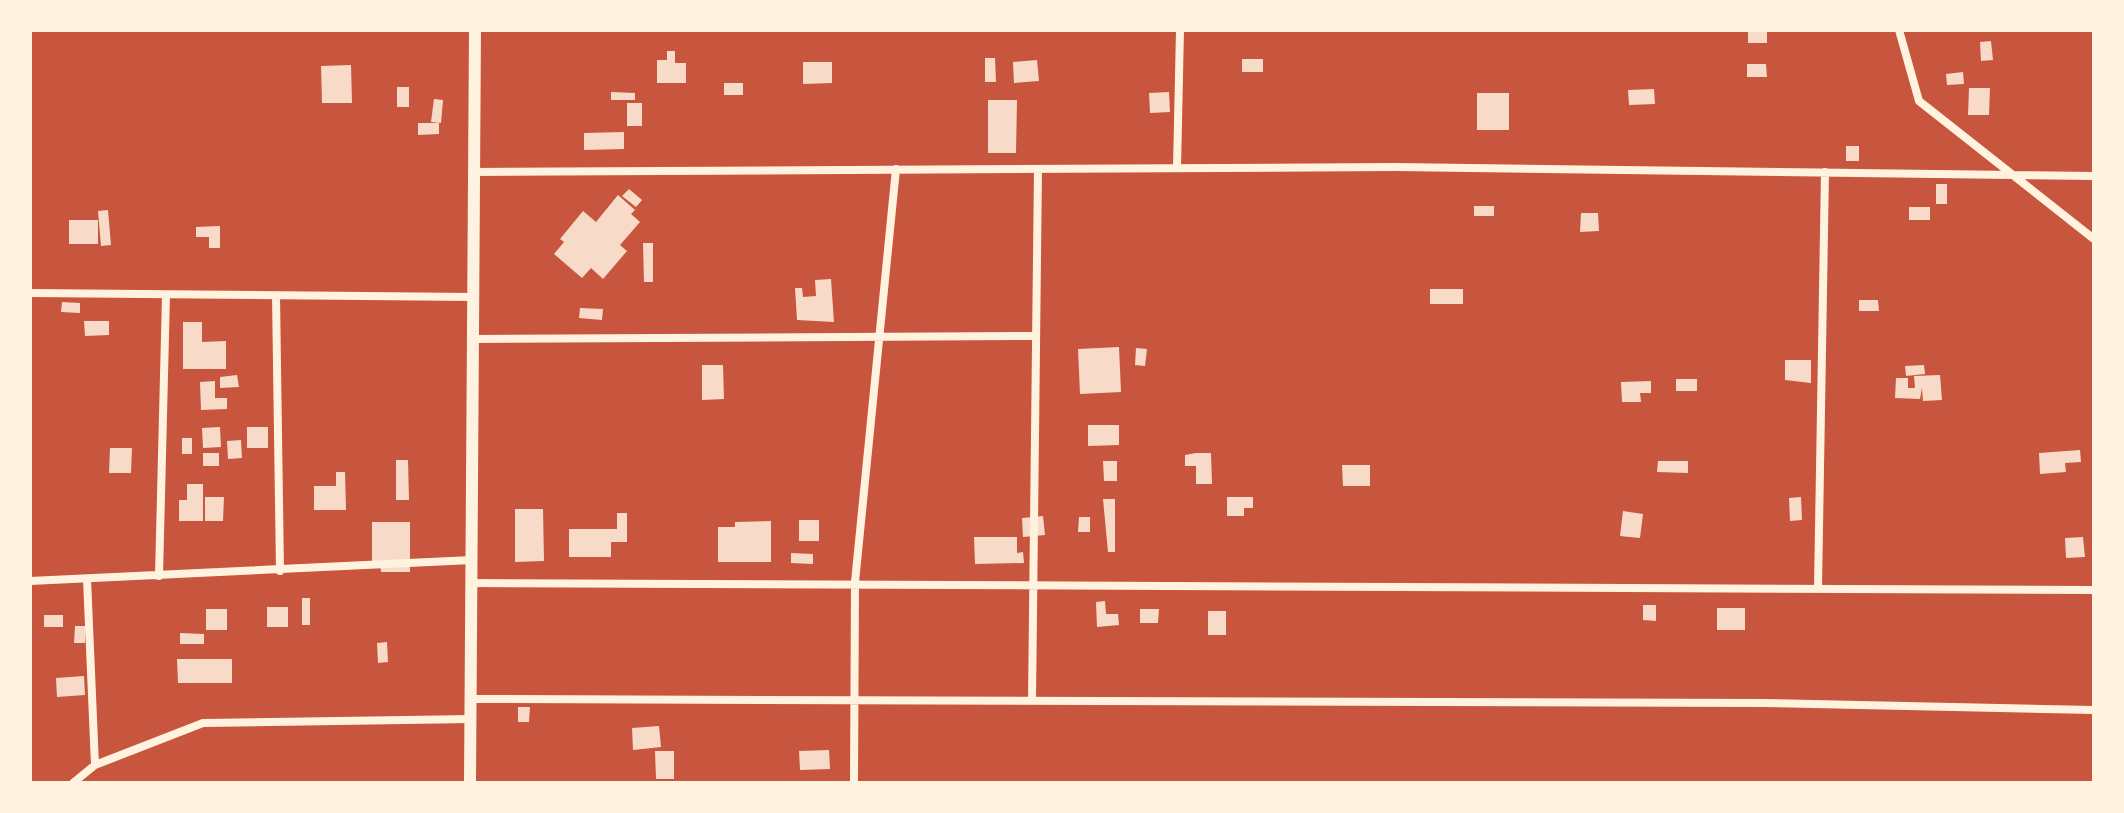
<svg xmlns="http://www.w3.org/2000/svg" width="2124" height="813" viewBox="0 0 2124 813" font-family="'PT Sans',sans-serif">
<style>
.building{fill:#f7dbc8}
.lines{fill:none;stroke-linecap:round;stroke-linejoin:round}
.minor{stroke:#fff3e0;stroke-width:8}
.secondary{stroke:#fff3e0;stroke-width:12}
</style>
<rect width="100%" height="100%" fill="#c8553d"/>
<path class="building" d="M1748,31L1767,32V43H1748Z
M1991,41L1993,60L1981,61L1980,42Z
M667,51H675V63H686V83H657V60H667Z
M985,58H995L996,82H985Z
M1242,59H1263V72H1242Z
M1037,60L1039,81L1014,83L1013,62Z
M803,62H832V83L803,84Z
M1747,64H1766L1767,77H1747Z
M351,65L352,103H322L321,66Z
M1963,72L1964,84L1947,85L1946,74Z
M724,83H743V95H724Z
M397,87H409V107H397Z
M1969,88H1990L1989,115H1968Z
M1654,89L1655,104L1629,105L1628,90Z
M611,92L635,93V100H611Z
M1169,92L1170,112L1150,113L1149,93Z
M1477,93H1509V130H1477Z
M434,99L443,100L441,123L431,122Z
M988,100H1017L1016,153H988Z
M627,103H642V126H627Z
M418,123H439V134L418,135Z
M624,132V149L584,150V133Z
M1846,146H1859V161H1846Z
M1936,184H1947V204H1936Z
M629,189L642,200L636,207L622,196Z
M618,195L635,210L631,214L640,222L620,245L627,251L603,279L591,268L582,278L554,254L564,242L560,239L583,211L596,222Z
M1474,206H1494V216H1474Z
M1909,207H1930V220H1909Z
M108,210L111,245L101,246L98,211Z
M1581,213H1598L1599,231L1580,232Z
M69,220H98V244H69Z
M220,226V248H209V237H196V227Z
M643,243H653V282H644Z
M831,279L834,322L797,320L795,288H802L803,297L816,296L815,280Z
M1430,289H1463V304H1430Z
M1859,300H1878L1879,311H1859Z
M62,302L80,303V313L61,312Z
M580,308L603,309L602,320L579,318Z
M84,321H109V335L85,336Z
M183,322H202V342L226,341V369H183Z
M1119,347L1121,392L1080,394L1078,349Z
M1136,348L1147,349L1145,366L1135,365Z
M1785,360H1811V383L1785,380Z
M702,365H723L724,399L702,400Z
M1924,365L1925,374L1906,376L1905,366Z
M237,375L239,387L220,388V377Z
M1940,375L1942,400L1923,401L1922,388L1920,399L1895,398L1896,378H1908V388H1915L1914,376Z
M1676,379H1697V391H1676Z
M215,381V398H227V409L201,410L200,382Z
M1651,381V393H1640L1641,402H1622L1621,382Z
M1088,425H1119V445L1088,446Z
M220,427L221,447L203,448L202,428Z
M247,427H268V448H247Z
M182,438H192V454H182Z
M241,440L242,458L228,459L227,441Z
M110,448H132L131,473H109Z
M2080,450L2081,462L2065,463L2066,472L2040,474L2039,453Z
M203,453H219V466H203Z
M1196,453H1211L1212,484H1196V466H1185V455Z
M396,460H408L409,500H396Z
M1103,461H1117V481H1104Z
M1658,461H1688V473L1657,472Z
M1342,465H1370V486H1343Z
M336,472H345L346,510H314V486H336Z
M187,484H203V521H179V500H187Z
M205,497H224L223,521H205Z
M1227,497H1253V508H1244V516H1227Z
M1801,497L1802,520L1790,521L1789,498Z
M1103,499H1115V552H1108Z
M515,509H543L544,561L515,562Z
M1623,511L1643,514L1640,538L1620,536Z
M617,513H627V542H611V557H569V529H617Z
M1043,516L1045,535L1023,537L1022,518Z
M1079,517H1090V532H1078Z
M799,520H819V541H799Z
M771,521V562H718V527H735V522Z
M372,522H410V572H381L380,562H372Z
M974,537H1017V553L1023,552L1024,563L975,564Z
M2083,537L2085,557L2066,558L2065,538Z
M791,553L813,554V564L791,563Z
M302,598H310V625H302Z
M1105,601L1106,614H1118L1119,625L1097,627L1096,602Z
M1643,605H1656V621L1643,620Z
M267,607H288V627H267Z
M1717,608H1745V630H1717Z
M206,609H227V630H206Z
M1140,609H1159L1158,623H1140Z
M1208,611H1226V635H1208Z
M44,615H63V627H44Z
M75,626H86L85,643H74Z
M180,633L204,634V644H180Z
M387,642L388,662L378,663L377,643Z
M177,659H232V683H178Z
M84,676L85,695L57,697L56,678Z
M518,707H530L529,722H518Z
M659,726L661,747L633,750L632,728Z
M829,750L830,769L800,770L799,751Z
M655,751H674V779H656Z"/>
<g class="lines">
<path class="minor" d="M1899,30L1919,101L2094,239
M1177,168L1180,30
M474,172L1396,167L2094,176
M30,293L474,297
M276,296L280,571
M473,339L1036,336
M159,576L166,295
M87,579L95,765
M30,581L472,560
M471,583L2094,590
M1818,588L1825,172
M472,699L1763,703L2094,710
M1032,701L1038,169
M73,783L95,765L203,723L472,719
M854,783L855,582L896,169"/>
<path class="secondary" d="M470,783L475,30"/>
</g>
<rect width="2124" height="813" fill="none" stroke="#fff3e0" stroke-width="64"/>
</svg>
